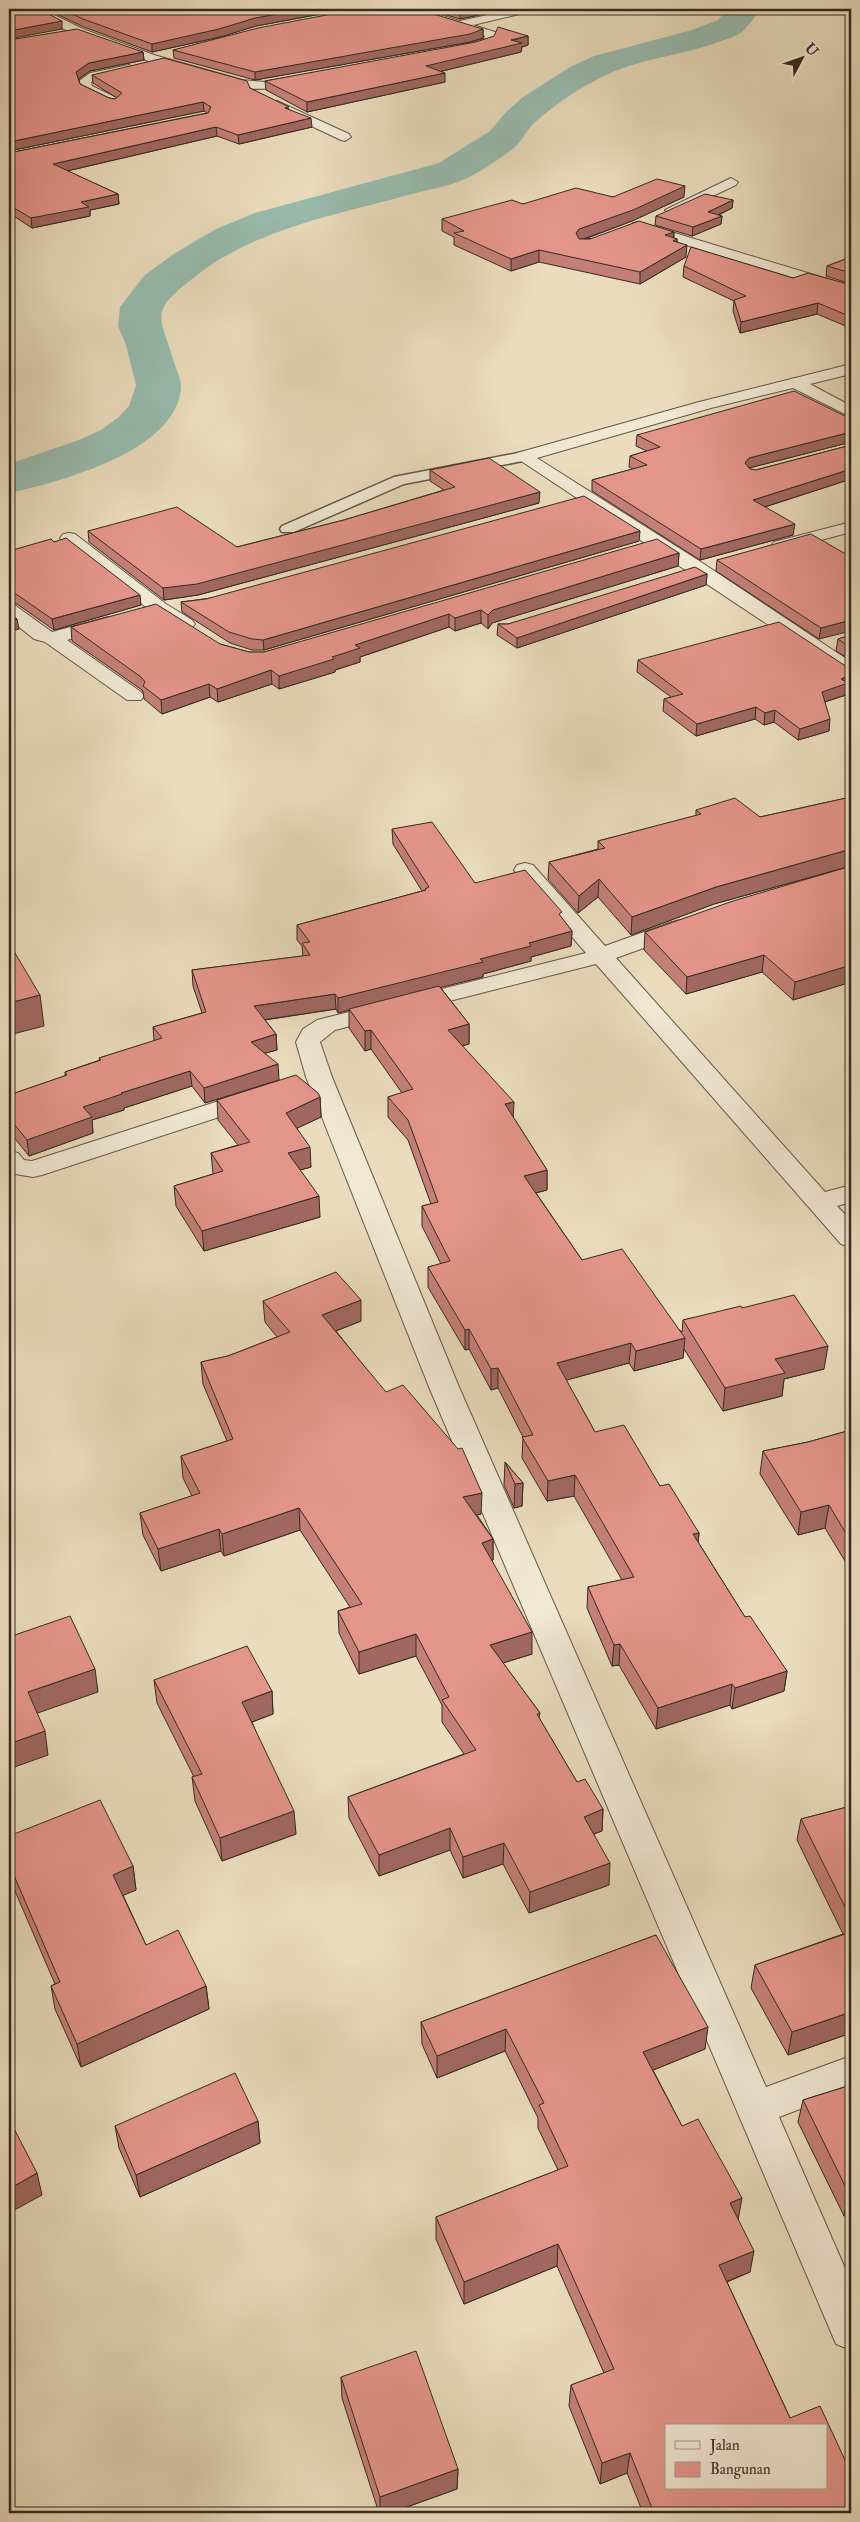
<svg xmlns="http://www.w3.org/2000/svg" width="860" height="2522" viewBox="0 0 860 2522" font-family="'IM FELL Double Pica',serif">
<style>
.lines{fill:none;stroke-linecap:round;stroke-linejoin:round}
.river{fill:#98bcaf;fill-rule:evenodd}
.lane-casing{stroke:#63564a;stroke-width:3}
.street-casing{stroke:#63564a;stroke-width:2}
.lane{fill:#f1e8d4;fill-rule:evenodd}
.street{fill:#f1e8d4;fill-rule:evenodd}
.wall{fill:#c48077;stroke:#362a23}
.shaded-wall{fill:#a06861;stroke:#362a23}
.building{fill:#e4958a;stroke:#362a23;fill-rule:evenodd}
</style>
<rect width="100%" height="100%" fill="#eadcbd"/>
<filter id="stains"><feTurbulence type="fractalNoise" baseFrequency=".004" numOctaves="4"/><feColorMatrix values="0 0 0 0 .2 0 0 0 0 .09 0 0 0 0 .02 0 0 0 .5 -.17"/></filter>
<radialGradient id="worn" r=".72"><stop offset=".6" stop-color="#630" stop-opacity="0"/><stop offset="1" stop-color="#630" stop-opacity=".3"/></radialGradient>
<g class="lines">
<path class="river" d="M728,9H761C755,17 749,25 742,32C737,36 730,38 724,40C689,54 650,57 615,71C586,83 556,103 533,124C526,131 522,141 515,147C503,157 479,173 465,179C447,187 426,190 408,195C336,215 258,228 197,275C148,313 159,312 175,365C177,372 182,381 181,389C175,452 59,482 9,493V464L79,440L101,430L119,417L129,406L136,385L126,345L118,326L120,307L144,276L172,255L216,229L255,213L439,163L490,131L506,112L522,98L570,67L594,56L692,30L718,20Z"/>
<defs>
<path id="lane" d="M523,452L531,457L528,460L404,484L294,532H282L280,529L282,526L394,477Z"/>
<path id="street" d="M28,9H42L83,29L154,55L242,80L265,82L302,75L308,79C299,89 256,90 242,88C209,83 47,30 28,9Z
M403,9H420L460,21L514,9H534L532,11L473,25L495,32L497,34L493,43L457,53L451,50L453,48L484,39L485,36Z
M129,65L135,69L133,72L98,79L91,82L92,86L119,99L121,102L119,105H111L80,88L79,81L90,73Z
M277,101L349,134L351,137L345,141L341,140L273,108L271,105L273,102Z
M731,178L738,182L736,185L677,213L672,214L665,210Z
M638,222L851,286V295L633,229L631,226L633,223Z
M851,364V374L810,384L851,406V417L793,388L711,408L537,458L704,564L851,662V677L844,675L515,457L517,453L699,402Z
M851,522V532L780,551L774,550L771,546L774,542Z
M69,533L75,534L166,604L192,620L195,624L192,628H178L152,612L63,542L60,538L63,534Z
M9,604L16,606L52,632L108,617L115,619L118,623L115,627L67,640L141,692L144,696L141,700H127L45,642L34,639L9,619Z
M525,863L533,865L605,946L672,922L680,920L688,922L692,927L688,932L616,958L825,1192L851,1185V1202L837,1206L851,1221V1247L841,1244L596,964L335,1030L320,1042L332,1077L459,1387L766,2087L851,2056V2090L779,2117L851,2282V2350L836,2344L429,1387L306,1077L296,1042L303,1029L317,1020L586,953L514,870L517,865Z
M253,1090L262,1093L266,1098L262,1103L42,1175L33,1177L9,1173V1151L18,1153L24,1160L32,1161Z"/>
</defs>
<use href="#lane" class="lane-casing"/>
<use href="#street" class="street-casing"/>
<use href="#lane" class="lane"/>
<use href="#street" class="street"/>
</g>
<path class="wall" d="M46,9H348L256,26L220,37L152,52L84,27Z
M426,9H507L460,19Z
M483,29V38L470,42L255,80L174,58L173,50Z
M528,36V45L522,47L521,52L442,71L445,82L307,112L266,90L265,81Z
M9,40L143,52L144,60L90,71L79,79L80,84L109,98L115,99L117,98L93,83L92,75L250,88L289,109L312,127L239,144L217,136L67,171L118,194L119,204L90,210V216L32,228L9,213V153L207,113L204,111L9,151Z
M613,197H684L632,221L585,239L674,232V238L677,239V242L686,257L640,284L539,262L511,271L454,245V237L442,231V219L523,204Z
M733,200L732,208L719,215L722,216L721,224L692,236L655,225L656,216Z
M851,257V284L826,276L827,266Z
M684,266L851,285V326L848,327L817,314L740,333L733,311L734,301L683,277Z
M637,435L851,442L749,468L750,469L756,470L851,445V479L765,507L793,535L700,560L592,491V480L633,469L629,467L630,456L647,451L636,446Z
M430,470L539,503L198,595L164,600L89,542L88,531L237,547L344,520L444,490L430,481Z
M639,541L264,650H252L230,643L182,612L181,602Z
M9,551L141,605L54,630L17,604L9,603Z
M679,553L678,566L492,623L488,629L481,623L455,631L449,627L360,657V662L335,670V672L279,689L272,684L218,702L210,697L162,714L144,699L143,692L142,690L72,641L71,627L220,644L249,652H264Z
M851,557L819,639L716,571L717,560Z
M707,574L706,585L517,648L497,635L498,624H508Z
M851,635V660L836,651L838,639Z
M638,660L844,665L847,688L846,695L825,702L829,731L798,740L774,722L764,725L755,719L696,736L663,711L664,699L671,697L637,672Z
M851,797V866L714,904L631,935L598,897L578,913L548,879L549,862L598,849V841L696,816V810L760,817Z
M392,829L475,883L561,917L572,931L571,946L531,957V961L483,974V977L440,987L469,1024V1044L462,1046L513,1117L547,1170V1190L536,1193L582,1260L682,1332L683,1320L742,1308L824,1369L784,1379L782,1396L723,1411L684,1349L683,1358L634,1371L629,1363L566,1380L595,1432L660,1486L699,1533L698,1542L745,1617L787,1671L784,1691L732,1709L730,1705L656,1729L619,1665L612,1666L587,1608L588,1587L622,1580L574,1496L547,1501L522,1458L523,1437L498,1388L491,1390L469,1349L465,1350L428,1287V1267L441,1264L422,1226V1206L431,1204L408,1140L388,1117V1097L402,1093L371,1049L365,1051L349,1028V1010L338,1013L336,1009L265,1020L276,1034L277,1050L265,1053L279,1080L205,1103L192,1086L124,1108V1110L92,1120L93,1133L29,1156L9,1131V1095L65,1076V1072L100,1060L99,1058L154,1041L153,1027L202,1013L193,986L192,970L303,956L302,946L297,940V925L422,891L393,844Z
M851,866V982L793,1000L762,972L686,994L644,950L645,932Z
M320,1097L321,1117L297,1128L311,1167L300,1170L320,1217L204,1251L176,1206L174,1186L213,1174V1173L211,1153L238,1145L218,1120L217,1100Z
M263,1301L361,1321L336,1331L481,1514L477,1515L493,1539V1560L492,1561L532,1654L503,1663L540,1713L539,1718L577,1782L603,1809L602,1831L594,1834L609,1885L529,1913L503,1864L463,1878L450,1850L379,1876L349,1818L348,1797L464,1754L442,1722V1705L416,1656L359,1674L339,1633L338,1611L350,1607L300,1530L224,1556L221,1551L161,1571L143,1535L140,1513L192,1496L183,1478L181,1456L227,1441L203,1384L201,1362L228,1356L277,1337L265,1322Z
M851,1430V1571L825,1528L798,1535L760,1474L763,1451L808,1442Z
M505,1462L523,1483L522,1506L514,1508L504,1485Z
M154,1680L272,1691L273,1714L252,1722L296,1834L222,1861L195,1801L192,1777H194L157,1703Z
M851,1806V2033L788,2055L751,1988L755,1965L843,1934L797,1840L801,1819Z
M9,1836L133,1866L136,1890L123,1895L146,1945L206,1986L209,2009L81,2067L55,2009L51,1986L55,1984L9,1877Z
M656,1935L705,2049L653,2070L682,2126L738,2220L750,2272L727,2282L790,2418L851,2513H643L627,2473L600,2484L569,2406L571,2385L604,2373L557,2266L464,2304L436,2239V2217L558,2170L538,2128V2118L505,2051L437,2078L422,2044L421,2022Z
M851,2085V2214L844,2216L798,2122L803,2100Z
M258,2121L260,2143L140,2197L119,2148L115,2126Z
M341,2377L458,2469L457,2489L390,2513H379L342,2398Z"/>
<path class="shaded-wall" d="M305,9H348L256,26L220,37L152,52V44L255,18Z
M470,9H507L460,19V11Z
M535,9H544L535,11Z
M62,21V29L9,39V31Z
M483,29V38L470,42L255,80V72Z
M528,36V45L522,47L521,52L426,75V66Z
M143,52L144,60L90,71L77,80L76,72L89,63Z
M445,73V82L307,112V102Z
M203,102L204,111L9,151V142Z
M311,118L312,127L239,144L238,135Z
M216,127L217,136L54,174L53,164Z
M685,186L684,197L632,221L578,241L576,233L579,229Z
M118,194L119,204L90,210V216L32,228L31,218L81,202Z
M733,200L732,208L707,220L708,212Z
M722,216L721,224L692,236L693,227Z
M674,232L673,240L677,239V251L665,235Z
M687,245L686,257L640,284V272Z
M539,250V262L511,271V259Z
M818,303L817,314L740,333L741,322Z
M851,315V326L848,327L849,316Z
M851,432V442L749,468L745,463L749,458Z
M851,469V479L752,511L753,500Z
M540,492L539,503L198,595L164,600L163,588Z
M795,524L793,535L700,560L701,549Z
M640,531L639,541L264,650L263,640Z
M679,553L678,566L492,623L488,629V615L493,610Z
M707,574L706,585L517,648V638Z
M140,595L141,605L54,630L52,619Z
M481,610V623L455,631V618Z
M449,614V627L360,657V662L335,670V672L279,689V676L332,657L355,645Z
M17,619L19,629L9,632V621Z
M851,620V631L819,639L821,628Z
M271,670L272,684L218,702L217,689Z
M851,675V686L847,688L846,695L821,703L822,692L841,679Z
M209,684L210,697L162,714L161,700Z
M756,707L755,719L696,736L697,724Z
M775,710L774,722L764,725L765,713Z
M830,719L829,731L798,740L800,729Z
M851,849V866L714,904L631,935L632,917L716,887Z
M599,879L598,897L578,913L579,896Z
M572,931L571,946L531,957V961L483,974V977L338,1013V998L480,959L529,943Z
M764,955L762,972L686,994L687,977Z
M851,965V982L793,1000L795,982Z
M335,994L336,1009L255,1021L254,1006Z
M40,995L44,1026L9,1035V1003Z
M469,1024V1044L448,1049V1030Z
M371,1030V1049L365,1051V1031Z
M276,1034L277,1050L251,1057V1042Z
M278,1064L279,1080L205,1103L204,1088Z
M190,1071L192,1086L124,1108V1110L92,1120L93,1133L29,1156L27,1140L83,1107L121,1093Z
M320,1097L321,1117L287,1133L286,1113Z
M514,1102L513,1122L505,1104Z
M310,1147L311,1167L289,1173L288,1153Z
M547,1170V1190L523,1196L524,1176Z
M319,1196L320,1217L204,1251L202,1231Z
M361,1300V1321L323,1336L322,1315Z
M469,1329V1349L465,1350V1330Z
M685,1338L683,1358L634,1371L636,1351Z
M631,1343L629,1363L556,1383L557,1363Z
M828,1346L824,1369L784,1379L782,1396L723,1411L725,1388L775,1359Z
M498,1368V1388L491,1390V1369Z
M575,1475L574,1496L547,1501L548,1481Z
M523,1483L522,1506L514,1508L515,1484Z
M482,1493L481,1514L463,1518V1497Z
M829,1505L825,1528L798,1535L801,1512Z
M299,1508L300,1530L224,1556L222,1534Z
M219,1529L221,1551L161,1571L158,1549Z
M699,1533L697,1553L693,1534Z
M493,1539V1560L482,1565V1543Z
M532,1632V1654L490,1667V1645Z
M416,1634V1656L359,1674V1652Z
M620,1644L619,1665L612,1666L614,1645Z
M95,1669L98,1692L32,1715L28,1692Z
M787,1671L784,1691L732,1709L735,1688Z
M732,1684L730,1705L656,1729L658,1708Z
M272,1691L273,1714L244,1725L242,1702Z
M45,1731L48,1755L9,1769V1744Z
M603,1809L602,1831L582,1838L584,1817Z
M294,1811L296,1834L222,1861L220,1838Z
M450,1828V1850L379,1876V1855Z
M504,1843L503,1864L463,1878V1857Z
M610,1863L609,1885L529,1913L530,1892Z
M133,1866L136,1890L117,1898L113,1875Z
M206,1986L209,2009L81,2067L77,2044Z
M851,2012V2033L788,2055L792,2032Z
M708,2027L705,2049L641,2075L643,2052Z
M506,2029L505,2051L437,2078V2056Z
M258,2121L260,2143L140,2197L136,2175Z
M37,2173L42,2195L9,2213V2189Z
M851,2193V2214L844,2216L849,2194Z
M742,2198L738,2220L730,2203Z
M558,2244L557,2266L464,2304V2282Z
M754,2251L750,2272L715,2286L719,2265Z
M630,2453L627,2473L600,2484L602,2463Z
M458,2469L457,2489L390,2513H380V2497Z"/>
<path class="building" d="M9,9H39L62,21L9,31Z
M62,9H305L255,18L219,29L152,44L83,19Z
M358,9H417L483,29L470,34L255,72L173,50L258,28Z
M453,9H470L460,11Z
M498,27L528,36L511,40L522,43L426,66L445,73L307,102L265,81L476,42L494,36Z
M77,29L143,52L89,63L76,72L80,84L109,98L115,99L122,93L92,75L164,58L247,81L250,88L289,107L285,108L311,118L238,135L216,127L53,164L118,194L81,202L89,207L31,218L9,205V153L208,113L211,107L203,102L9,142V40Z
M657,179L685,186L633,210L579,229L576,233L579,239H590L639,221L674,232L665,235L677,239L673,241L687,245L640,272L539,250L511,259L454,233L464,231L442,219L512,200L523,204L576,188L613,197Z
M705,194L733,200L708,212L722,216L693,227L656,216Z
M691,247L793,278L808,273L851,285V315L849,316L818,303L741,322L734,300L746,296L684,266Z
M851,257V273L827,266Z
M794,391L851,419V432L749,458L745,463L750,469L756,470L851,445V469L753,500L795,524L701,549L592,480L647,465L630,456L660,447L637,435Z
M489,458L540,492L197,584L163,588L88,531L177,507L237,547L344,520L455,487L430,470Z
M584,496L640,531L263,640L252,639L229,632L181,602L206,599Z
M811,534L851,557V620L821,628L717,560Z
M66,538L140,595L52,619L16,594L9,593V551L51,539L54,542Z
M657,539L679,553L493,610L488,615L481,610L455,618L449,614L355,645L360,648L332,657L334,659L279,676L271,670L217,689L209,684L161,700L143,686L145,682L141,677L71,627L156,604L220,644L249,652H264Z
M695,567L707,574L517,638L498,624H508Z
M9,611L17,619L9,621Z
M779,622L844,665L851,666V675L841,679L848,683L822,692L830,719L800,729L775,710L765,713L756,707L697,724L664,699L683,694L638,660Z
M851,635V648L838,639Z
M851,797V849L716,887L632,917L599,879L579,896L549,862L605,848L598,841L701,814L696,810L735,798L760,817Z
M432,822L475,883L525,870L562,912L559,914L572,931L529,943L531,946L480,959L483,962L338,998L335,994L254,1006L276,1034L251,1042L278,1064L204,1088L190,1071L121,1093L122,1094L83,1107L92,1117L27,1140L9,1118V1095L67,1075L65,1072L101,1060L99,1058L162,1038L153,1027L206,1012L192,970L310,955L302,943L310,942L297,925L426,890L425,889L429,887L392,829Z
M851,866V965L795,982L764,955L687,977L645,932L733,901Z
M9,943L40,995L9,1003Z
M439,986L469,1024L448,1030L514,1102L505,1104L547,1170L524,1176L582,1260L622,1249L685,1338L636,1351L631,1343L557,1363L595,1432L624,1425L660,1486L669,1484L699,1533L693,1534L745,1617L750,1616L787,1671L735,1688L732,1684L658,1708L620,1644L614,1645L588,1587L634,1577L575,1475L548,1481L522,1437L533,1435L498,1368L491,1369L469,1329L465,1330L428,1267L450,1261L422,1206L438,1202L408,1120L388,1097L413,1089L371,1030L365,1031L349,1009Z
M296,1075L318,1093L320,1097L286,1113L310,1147L288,1153L319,1196L202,1231L174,1186L223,1171L211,1153L250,1142L217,1100Z
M336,1272L361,1300L322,1315L386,1392L403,1385L458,1449L462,1448L482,1493L463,1497L493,1539L482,1543L532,1632L490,1645L540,1713L537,1714L577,1782L585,1779L603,1809L584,1817L610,1863L530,1892L504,1843L463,1857L450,1828L379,1855L348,1797L476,1750L442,1700L449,1697L416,1634L359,1652L338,1611L362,1604L299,1508L222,1534L219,1529L158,1549L140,1513L200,1493L181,1456L233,1439L201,1362L228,1356L290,1332L263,1301Z
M794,1295L828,1346L775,1359L785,1373L725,1388L683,1320L741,1306L742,1308Z
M851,1430V1542L829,1505L801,1512L763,1451L808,1442Z
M505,1462L523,1483L515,1484Z
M70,1616L95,1669L28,1692L45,1731L9,1744V1637Z
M247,1646L272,1691L242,1702L294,1811L220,1838L192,1777L202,1774L154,1680Z
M100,1800L133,1866L113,1875L146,1945L178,1930L206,1986L77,2044L51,1986L60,1982L9,1864V1836Z
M851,1806V1919L801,1819Z
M848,1933L851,1939V2012L792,2032L755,1965Z
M656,1935L708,2027L643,2052L682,2126L698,2119L742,2198L730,2203L754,2251L719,2265L790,2418L820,2406L851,2473V2513H654L630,2453L602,2463L571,2385L614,2369L558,2244L464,2282L436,2217L568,2166L539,2105L544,2103L506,2029L437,2056L421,2022ZM666,2426H826V2488H666Z
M235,2073L258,2121L136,2175L115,2126Z
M851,2085V2193L849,2194L803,2100Z
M9,2119L37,2173L9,2189Z
M416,2351L458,2469L380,2497L341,2377Z"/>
<rect width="860" height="2522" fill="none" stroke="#eadcbd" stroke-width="30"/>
<rect x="10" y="10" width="840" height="2502" fill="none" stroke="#362a23" stroke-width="2.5"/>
<rect x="15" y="15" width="830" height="2492" fill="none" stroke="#362a23"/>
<rect x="665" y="2424" width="162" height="65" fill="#f1e8d4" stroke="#a69c8d"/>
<rect x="675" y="2441" width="25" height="8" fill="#f1e8d4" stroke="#a69c8d"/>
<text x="710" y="2450" font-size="15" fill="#362a23">Jalan</text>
<rect x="675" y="2462" width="25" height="15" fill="#e4958a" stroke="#a69c8d"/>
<text x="710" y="2474" font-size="15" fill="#362a23">Bangunan</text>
<g transform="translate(802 58) rotate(49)" stroke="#f1e8d4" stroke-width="4" paint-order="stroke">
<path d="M0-4L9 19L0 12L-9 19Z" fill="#362a23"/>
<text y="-8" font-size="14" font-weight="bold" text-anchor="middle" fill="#362a23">U</text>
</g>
<rect width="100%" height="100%" filter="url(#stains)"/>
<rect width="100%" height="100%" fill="url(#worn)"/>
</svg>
